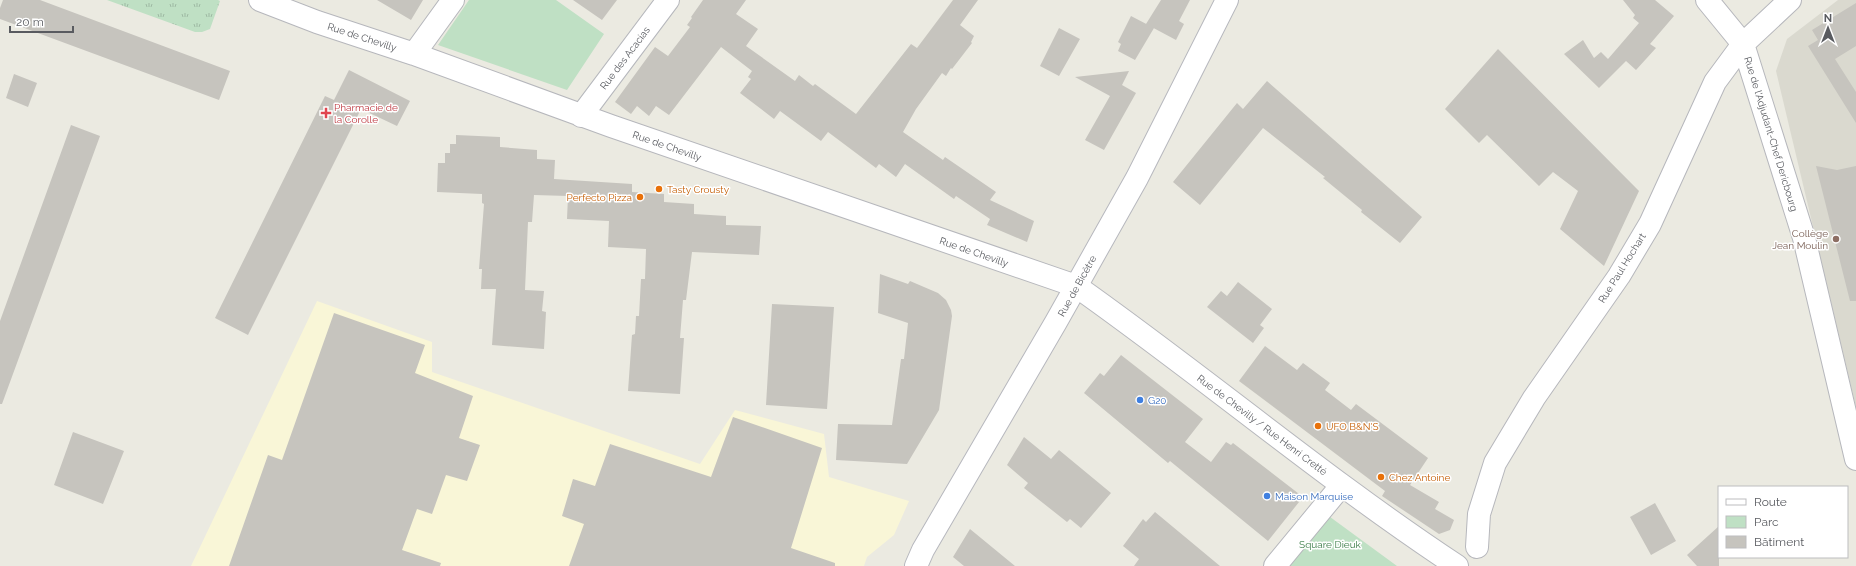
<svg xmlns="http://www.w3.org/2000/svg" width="1856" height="566" viewBox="0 0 1856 566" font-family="Raleway,sans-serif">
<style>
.commercial{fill:#f9f6d7}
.education{fill:#dad9cf}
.grass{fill:url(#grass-tufts)}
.green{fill:#bfe0c4}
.building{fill:#c6c4be}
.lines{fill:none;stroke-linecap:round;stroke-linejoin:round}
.street-casing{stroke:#b6b7bc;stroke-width:24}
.secondary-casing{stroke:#b7b8be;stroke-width:24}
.street{stroke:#fff;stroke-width:22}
.secondary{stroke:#fff;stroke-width:22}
.health-dot{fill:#e0444e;stroke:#fff;stroke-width:1.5}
.food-dot{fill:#e8710a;stroke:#fff;stroke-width:1.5}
.education-dot{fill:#8d6e63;stroke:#fff;stroke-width:1.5}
.shop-dot{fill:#3f7fe0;stroke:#fff;stroke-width:1.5}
.labels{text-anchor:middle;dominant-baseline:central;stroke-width:3;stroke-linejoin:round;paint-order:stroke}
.street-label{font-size:10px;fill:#595b60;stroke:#fff}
.health-label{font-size:10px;fill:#be3a42;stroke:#fff;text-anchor:start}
.food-label{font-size:10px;fill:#c56008;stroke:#fff;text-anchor:start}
.education-label{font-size:10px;fill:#785e54;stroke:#fff;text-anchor:end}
.shop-label{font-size:10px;fill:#366cbe;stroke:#fff;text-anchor:start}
.park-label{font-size:10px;fill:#3c7c48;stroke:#fff}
</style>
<defs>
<pattern id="grass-tufts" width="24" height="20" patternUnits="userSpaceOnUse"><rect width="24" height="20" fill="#bfe0c4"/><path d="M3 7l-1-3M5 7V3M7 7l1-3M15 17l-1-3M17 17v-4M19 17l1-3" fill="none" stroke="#9eb9a3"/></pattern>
</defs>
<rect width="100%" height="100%" fill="#ebeae1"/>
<path class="commercial" d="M317,301L432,342V372L700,464L735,410L824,434L829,477L909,501L894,535L867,557L864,566H191Z"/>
<path class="education" d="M1838,0H1856V407L1776,71L1787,39Z"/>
<path class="grass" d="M107,0H218L220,1L210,29L202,32H195Z"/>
<path class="green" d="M469,0H556L604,34L567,90L438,45Z
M1326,514L1397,566H1284Z"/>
<path class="building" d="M3,0H40L230,71L219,100L0,19V8Z
M377,0H423L411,20Z
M573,0H617L602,20Z
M703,0H746L736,14L758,29L746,46L795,81L799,75L813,86L815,84L856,114L911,44L917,48L953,0H978L960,25L974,36L971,42L972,43L952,69L951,68L946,76L942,73L916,109L903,132L943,160L945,157L996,192L990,200L1034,221L1027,242L987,225L990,219L956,196L954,199L905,164L896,177L879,164L876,168L828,132L821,141L780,111L774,119L740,93L751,79L748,77L752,71L721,47L669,115L656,106L649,116L637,106L631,114L615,102L655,47L668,56L690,27L687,25L692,18L691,17Z
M1161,0H1190L1179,21L1184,24L1176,40L1146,24Z
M1623,0H1655L1674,16L1650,44L1656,48L1636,70L1626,61L1599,88L1564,54L1583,40L1594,58L1601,52L1608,59L1639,23L1633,18L1635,15Z
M1856,3V46L1835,59L1856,92V123L1808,46L1818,40L1812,30Z
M1131,16L1154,28L1135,60L1118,51L1121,44L1118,42Z
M1059,28L1080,39L1059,76L1040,66Z
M1498,49L1639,191L1604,266L1560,229L1578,191L1553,172L1539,186L1487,135L1479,143L1445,109Z
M349,70L410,101L397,126L361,109L248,335L215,318L325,96L334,100Z
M1129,71L1122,85L1136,93L1104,150L1085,140L1110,96L1075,77Z
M14,74L37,83L28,107L6,98Z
M1267,81L1422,217L1400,243L1361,212L1362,210L1323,178L1325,177L1263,128L1200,205L1173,182L1237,103L1243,109Z
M71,125L100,136L2,404H0V321Z
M456,135L500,137V147L537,150V159L555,160L554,179L632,184V192L664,194V202L694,204V214L726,216V225L761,226L759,255L692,252L686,300H683L680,338H684L680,394L628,391L632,335L635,334L636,316H639L641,279H645L646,249L608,247L609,221L567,219L568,196L534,195L532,222H528L525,290L544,291L542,311L546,312L544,349L492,345L496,289H481L482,269H479L484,204L482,203V194L437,192L438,163H445V153H450V144H456Z
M1816,166L1837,170L1856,166V301H1850Z
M880,274L908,284L910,281L938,293L946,300L951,310L952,316L939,410L907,464L836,460L838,424L892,425L901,359H904L908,323L878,313Z
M1238,282L1272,309L1260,325L1264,328L1253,343L1207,307L1221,291L1227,296Z
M772,304L834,307L827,409L766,405Z
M334,313L425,345L415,373L473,396L459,438L480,445L467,481L446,475L432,514L417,509L402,550L441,563L440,566H229L268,455L282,460Z
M1265,346L1297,370L1303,363L1330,383L1325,390L1351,410L1356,404L1428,458L1410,485L1439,502L1435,509L1454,520L1450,530L1439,534L1382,496L1385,491L1239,381Z
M1121,355L1203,419L1185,442L1211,462L1226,442L1231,445L1233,443L1303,497L1268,541L1170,461L1168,463L1084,393L1100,373L1104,376Z
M733,417L822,448L791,548L835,563V566H569L584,524L562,516L573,479L595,486L610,444L711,477Z
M73,432L124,451L103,504L54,485Z
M1024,437L1051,459L1059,450L1111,493L1081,528L1070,519L1067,522L1024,488L1028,483L1007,465Z
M1655,503L1676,541L1651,555L1630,517Z
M1155,512L1220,566H1134L1139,559L1123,546L1143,519L1146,522Z
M1719,526V566H1697L1687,555Z
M970,529L1015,566H964L953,557Z"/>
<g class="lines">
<defs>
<path id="street" d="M260,0L317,22L414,54L611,126L1076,286C1205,377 1325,479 1457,566
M1707,0L1743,44L1804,238L1856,459
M414,54L453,0
M581,116L668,0
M1477,547L1479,514L1495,463L1534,398L1619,276L1650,224L1715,82L1743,44L1790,0
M1275,566L1341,486"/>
<path id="secondary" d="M916,566L923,550L1056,322L1137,178L1227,0"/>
</defs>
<use href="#street" class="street-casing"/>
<use href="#secondary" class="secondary-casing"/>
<use href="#street" class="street"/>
<use href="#secondary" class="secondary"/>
</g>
<path class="health-dot" d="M324 107h4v4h4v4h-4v4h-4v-4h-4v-4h4z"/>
<g class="food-dot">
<circle cx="659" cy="189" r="4"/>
<circle cx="640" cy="197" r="4"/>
<circle cx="1318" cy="426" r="4"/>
<circle cx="1381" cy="477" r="4"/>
</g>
<circle class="education-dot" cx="1836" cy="239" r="4"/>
<g class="shop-dot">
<circle cx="1140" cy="400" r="4"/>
<circle cx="1267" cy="496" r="4"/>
</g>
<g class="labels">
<g class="street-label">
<text transform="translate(362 37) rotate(18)">Rue de Chevilly</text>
<text transform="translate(625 58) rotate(-53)">Rue des Acacias</text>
<text transform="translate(1771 134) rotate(73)">Rue de l'Adjudant-Chef Dericbourg</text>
<text transform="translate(667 146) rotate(19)">Rue de Chevilly</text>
<text transform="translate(974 252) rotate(19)">Rue de Chevilly</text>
<text transform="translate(1622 268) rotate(-58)">Rue Paul Hochart</text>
<text transform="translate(1077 286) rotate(-61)">Rue de Bicêtre</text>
<text transform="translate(1262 425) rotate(37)">Rue de Chevilly / Rue Henri Cretté</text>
</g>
<g class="health-label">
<text x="334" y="107">Pharmacie de<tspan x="334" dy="12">la Corolle</tspan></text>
</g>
<g class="food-label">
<text x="667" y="189">Tasty Crousty</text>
<text x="632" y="197" text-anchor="end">Perfecto Pizza</text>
<text x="1326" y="426">UFO B&amp;N'S</text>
<text x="1389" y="477">Chez Antoine</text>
</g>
<g class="education-label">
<text x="1828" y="233">Collège<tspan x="1828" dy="12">Jean Moulin</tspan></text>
</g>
<g class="shop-label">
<text x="1148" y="400">G20</text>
<text x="1275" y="496">Maison Marquise</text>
</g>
<g class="park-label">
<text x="1330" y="544">Square Dieuk</text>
</g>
</g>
<rect x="1718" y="486" width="130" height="72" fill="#ffffff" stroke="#bdbdbf"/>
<rect x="1726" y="499" width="20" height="6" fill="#ffffff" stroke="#bdbdbf"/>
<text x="1754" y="506" font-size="12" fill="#595b60">Route</text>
<rect x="1726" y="516" width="20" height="12" fill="#bfe0c4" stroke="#bdbdbf"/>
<text x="1754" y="526" font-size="12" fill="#595b60">Parc</text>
<rect x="1726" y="536" width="20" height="12" fill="#c6c4be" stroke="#bdbdbf"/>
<text x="1754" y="546" font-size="12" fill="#595b60">Bâtiment</text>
<g transform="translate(1828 28)" stroke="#ffffff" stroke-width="3" paint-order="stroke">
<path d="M0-3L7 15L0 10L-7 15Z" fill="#595b60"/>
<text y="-6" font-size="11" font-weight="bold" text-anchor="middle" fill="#595b60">N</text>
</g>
<path d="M10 26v6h63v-6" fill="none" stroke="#595b60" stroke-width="2"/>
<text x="16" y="26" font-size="12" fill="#595b60" stroke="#ffffff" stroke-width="3" paint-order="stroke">20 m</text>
</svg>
